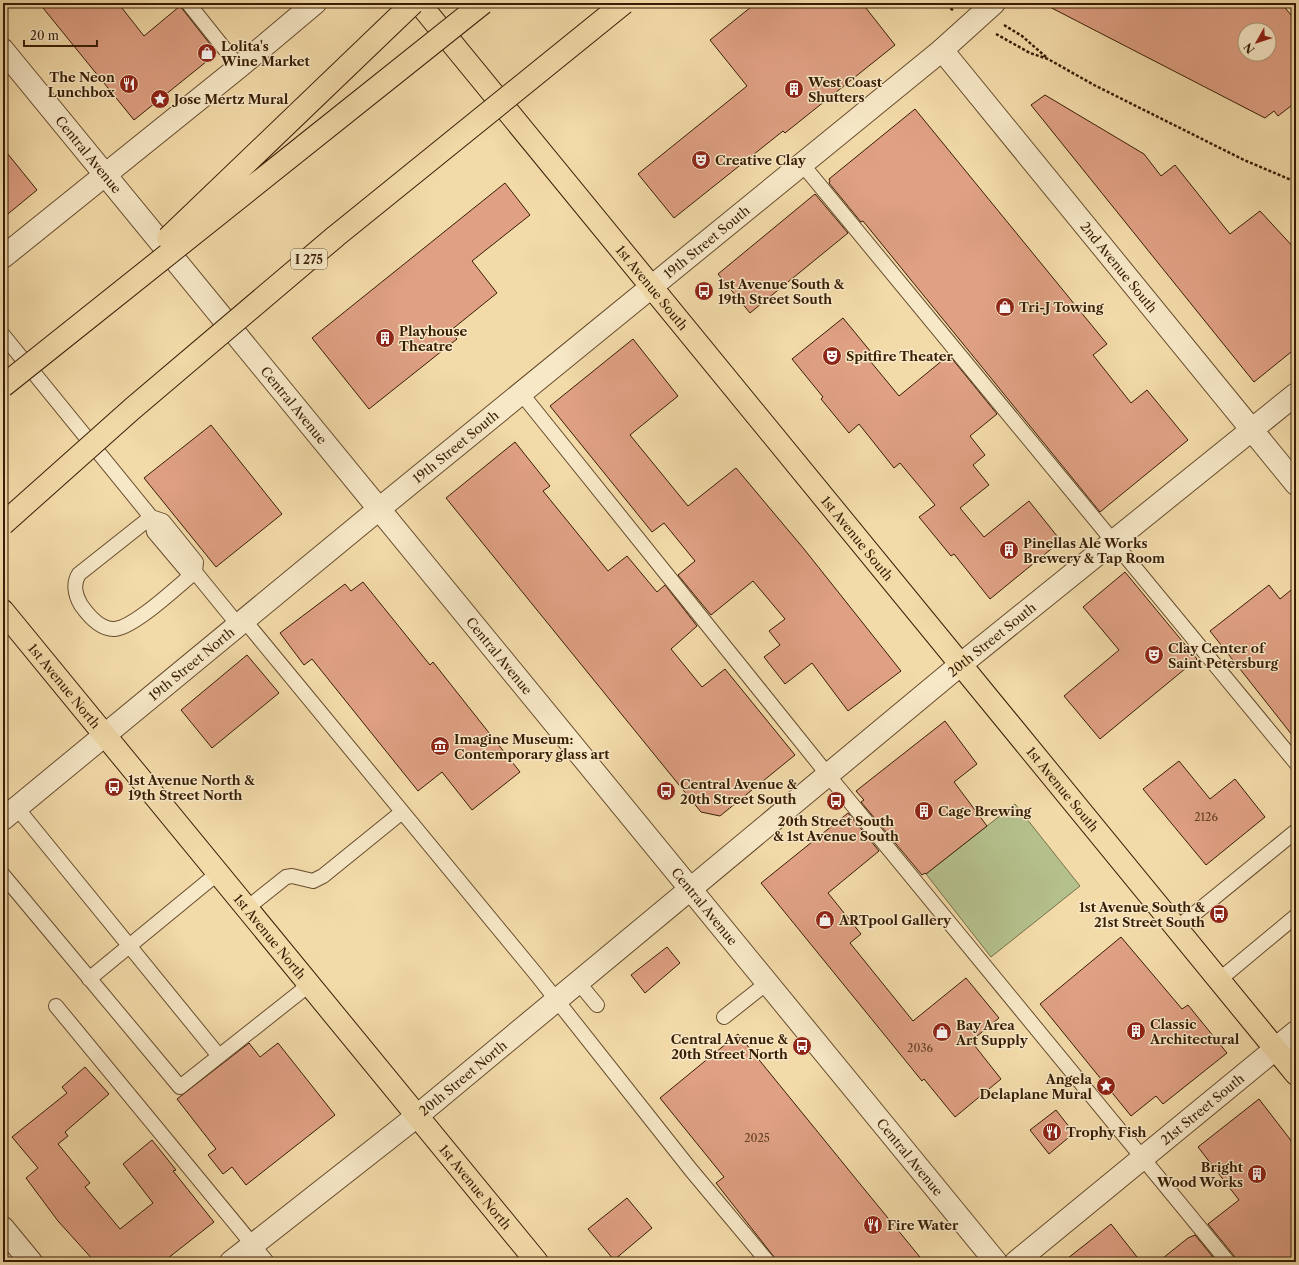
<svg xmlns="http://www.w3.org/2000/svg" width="1299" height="1265" viewBox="0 0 1299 1265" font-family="'Libre Caslon Text',serif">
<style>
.green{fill:#b5c18d;stroke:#766f49}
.building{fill:#dfa083;stroke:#381d05;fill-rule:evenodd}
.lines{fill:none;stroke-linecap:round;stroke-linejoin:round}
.service-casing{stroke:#674c2e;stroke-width:16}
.minor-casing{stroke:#674c2e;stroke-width:24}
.tertiary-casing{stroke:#674c2e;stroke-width:24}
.primary-casing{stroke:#381d05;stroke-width:24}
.path{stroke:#381d05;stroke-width:2.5;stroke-dasharray:3 2;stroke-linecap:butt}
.service{stroke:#f7e8c7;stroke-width:14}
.minor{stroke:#f7e8c7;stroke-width:22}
.tertiary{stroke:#f7e8c7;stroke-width:22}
.primary{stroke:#f3dba9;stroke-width:22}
.motorway-bridge-casing{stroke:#381d05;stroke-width:24;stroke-linecap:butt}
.motorway-bridge{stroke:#f3dba9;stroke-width:22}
.labels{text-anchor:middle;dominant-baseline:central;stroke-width:3;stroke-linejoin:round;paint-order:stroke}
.number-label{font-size:11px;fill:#623e24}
.shield{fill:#f7e8c7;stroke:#715a3f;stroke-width:1}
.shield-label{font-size:12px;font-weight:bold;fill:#381d05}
.poi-label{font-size:13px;font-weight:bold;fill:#381d05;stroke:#f7e8c7;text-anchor:start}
.street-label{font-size:13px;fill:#381d05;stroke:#f7e8c7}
</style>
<rect width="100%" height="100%" fill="#f3dba9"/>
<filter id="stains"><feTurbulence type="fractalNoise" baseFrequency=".005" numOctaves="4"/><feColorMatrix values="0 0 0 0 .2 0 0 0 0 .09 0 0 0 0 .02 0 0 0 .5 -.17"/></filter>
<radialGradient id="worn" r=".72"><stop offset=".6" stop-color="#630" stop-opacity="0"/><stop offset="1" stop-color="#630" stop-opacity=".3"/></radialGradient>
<path class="green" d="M1015,804L1080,886L991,957L926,874Z"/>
<path class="building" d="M39,3H118L144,36L180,6L217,53L134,120Z
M756,3H862L895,45L785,133L783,131L674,218L638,174L747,86L710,40Z
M1042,3H1281L1296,21V102L1278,116L1274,111L1265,118ZM1245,30H1269V54H1245Z
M1045,95L1144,154L1161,176L1175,165L1230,234L1260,211L1296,250V348L1254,382L1031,105Z
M915,109L1107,344L1093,355L1131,403L1147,390L1188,440L1100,512L863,221L861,222L829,183L830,181L829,179Z
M3,148L37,190L3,218Z
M505,183L530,215L472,261L497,293L450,331L457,339L369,409L312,338Z
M815,194L848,233L750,313L718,274Z
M843,318L871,352L866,356L899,396L949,355L997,414L970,436L985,455L973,465L989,485L960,508L984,537L1029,501L1061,541L990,599L954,554L951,556L919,517L935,505L900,463L894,468L859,424L849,433L821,399L823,397L792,359Z
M633,339L678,396L630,435L688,506L736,468L804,549L901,671L848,711L812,663L785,684L764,657L780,645L769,631L785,619L753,581L711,615L678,575L695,561L664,523L652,532L550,406Z
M211,425L282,514L216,567L144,478Z
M515,442L550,486L543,491L608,571L627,556L657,592L665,585L697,626L671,649L702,687L725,669L795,755L720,816L701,812L446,498Z
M1125,572L1197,659L1100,739L1064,696L1119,650L1083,607Z
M363,582L430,665L433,662L520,772L472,810L442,772L418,791L312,659L304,665L280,633L345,584L351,591Z
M1269,585L1280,599L1296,586V740L1210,631Z
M247,655L279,693L212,748L181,710Z
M945,721L977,764L954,782L987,826L926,874L925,873L922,875L861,802L864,800L856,791Z
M1179,761L1210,799L1235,779L1265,817L1206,865L1143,789Z
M848,813L879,851L828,893L861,934L850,943L913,1021L966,978L999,1018L971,1041L1001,1079L955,1117L924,1079L922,1081L761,883Z
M1121,937L1182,1009L1188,1005L1227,1053L1163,1104L1156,1096L1131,1116L1040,1004Z
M667,947L680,963L645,993L631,975Z
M738,1034L865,1190L924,1262H778L716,1183L724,1177L660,1098Z
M249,1043L260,1057L278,1043L335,1115L246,1185L232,1167L223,1174L208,1155L216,1149L177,1099Z
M85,1067L109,1094L65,1132L68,1136L58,1144L90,1183L85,1187L120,1229L153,1203L123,1164L152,1140L176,1170L173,1171L214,1222L163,1262H95L58,1221L26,1178L38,1168L12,1137L67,1093L62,1087Z
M1259,1099L1296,1147V1262H1236L1235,1257L1208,1224L1239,1200L1198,1147Z
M1056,1110L1074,1133L1049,1154L1030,1130Z
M627,1198L652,1228L614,1260L588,1229Z
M1111,1224L1141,1262H1063L1096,1236Z
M1195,1235L1217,1262H1158L1188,1238Z"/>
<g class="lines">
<defs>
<path id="service" d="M188,3L239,67
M802,164L1296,763
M3,335L151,517L154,532L186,570L195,572L239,626
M521,393L828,775L1228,1262
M151,517L163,521L196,562L195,572C179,585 135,627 115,629C101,630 88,615 81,605C75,595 73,583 79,574Z
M245,621L536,974L691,1170L768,1262
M17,808L219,1056
M3,875L180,1087L309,985
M247,908L286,877L292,876L313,881L323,876L402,812
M1177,928L1296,831
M89,979L218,873
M1219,980L1296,916
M578,982L597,1005
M56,1006L267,1262
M724,1017L767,983"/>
<g id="minor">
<path id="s1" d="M942,50L1296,484"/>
<path d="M3,257L239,67L315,3"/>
<path id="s2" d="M3,819L379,509L942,50L994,3"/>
<path d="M3,1228L31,1262"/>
<path id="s3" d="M1016,1262L1296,1032"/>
</g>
<g id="tertiary">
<path id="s4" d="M3,50L996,1262"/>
<path id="s5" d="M231,1262L417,1116L960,665L1296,394"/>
</g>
<g id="primary">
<path id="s6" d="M419,3L1296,1074"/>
<path id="s7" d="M3,611L537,1262"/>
</g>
</defs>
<use href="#service" class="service-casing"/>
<use href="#minor" class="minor-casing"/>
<use href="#tertiary" class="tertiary-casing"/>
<use href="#primary" class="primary-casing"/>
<path class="path" d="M942,3L953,10
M1004,25L1022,36L1046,57
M996,34L1030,53L1048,59L1094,85L1244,160L1296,182"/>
<use href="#service" class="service"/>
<use href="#minor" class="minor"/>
<use href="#tertiary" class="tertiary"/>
<use href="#primary" class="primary"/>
<defs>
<path id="motorway-bridge" d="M168,238L413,3
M3,386L483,3
M3,524L132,409L336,236L624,3"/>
</defs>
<use href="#motorway-bridge" class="motorway-bridge-casing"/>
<use href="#motorway-bridge" class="motorway-bridge"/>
</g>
<defs>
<symbol id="shop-disc" viewBox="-11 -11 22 22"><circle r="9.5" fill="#8f2418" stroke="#f7e8c7"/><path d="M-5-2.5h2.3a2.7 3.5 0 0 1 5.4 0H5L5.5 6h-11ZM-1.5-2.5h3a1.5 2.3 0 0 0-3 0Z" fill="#fff"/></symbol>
<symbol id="restaurant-disc" viewBox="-11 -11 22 22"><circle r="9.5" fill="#8f2418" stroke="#f7e8c7"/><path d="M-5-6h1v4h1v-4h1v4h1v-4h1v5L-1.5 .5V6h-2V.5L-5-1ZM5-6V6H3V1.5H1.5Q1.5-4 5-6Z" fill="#fff"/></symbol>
<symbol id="building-disc" viewBox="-11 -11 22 22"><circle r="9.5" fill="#8f2418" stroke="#f7e8c7"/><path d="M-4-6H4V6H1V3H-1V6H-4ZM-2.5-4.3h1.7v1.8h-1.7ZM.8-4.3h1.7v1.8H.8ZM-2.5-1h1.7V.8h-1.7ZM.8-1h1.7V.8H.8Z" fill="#fff"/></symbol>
<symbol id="sight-disc" viewBox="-11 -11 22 22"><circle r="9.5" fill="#8f2418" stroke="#f7e8c7"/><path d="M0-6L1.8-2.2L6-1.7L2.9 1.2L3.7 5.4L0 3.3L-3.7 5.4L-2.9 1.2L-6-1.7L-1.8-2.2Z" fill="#fff"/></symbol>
<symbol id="theatre-disc" viewBox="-11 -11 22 22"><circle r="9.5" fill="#8f2418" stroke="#f7e8c7"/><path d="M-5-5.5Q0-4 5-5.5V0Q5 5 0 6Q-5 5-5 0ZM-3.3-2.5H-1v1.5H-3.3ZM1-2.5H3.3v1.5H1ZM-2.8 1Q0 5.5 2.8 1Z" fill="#fff"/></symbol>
<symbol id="bus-disc" viewBox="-11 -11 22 22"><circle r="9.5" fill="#8f2418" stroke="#f7e8c7"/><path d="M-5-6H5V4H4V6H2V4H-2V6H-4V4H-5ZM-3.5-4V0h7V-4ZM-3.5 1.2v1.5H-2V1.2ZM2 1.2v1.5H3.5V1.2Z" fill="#fff"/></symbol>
<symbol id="museum-disc" viewBox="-11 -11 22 22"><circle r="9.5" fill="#8f2418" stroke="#f7e8c7"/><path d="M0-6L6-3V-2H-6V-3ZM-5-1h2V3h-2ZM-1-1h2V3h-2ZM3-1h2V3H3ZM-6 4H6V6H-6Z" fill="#fff"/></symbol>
</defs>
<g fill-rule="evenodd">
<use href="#shop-disc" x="196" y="42" width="22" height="22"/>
<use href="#restaurant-disc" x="118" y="73" width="22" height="22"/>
<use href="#building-disc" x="783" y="78" width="22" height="22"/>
<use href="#sight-disc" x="149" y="88" width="22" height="22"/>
<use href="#theatre-disc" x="690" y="149" width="22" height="22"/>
<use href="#bus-disc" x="693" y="280" width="22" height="22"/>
<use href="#shop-disc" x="994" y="296" width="22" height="22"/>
<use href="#building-disc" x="374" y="327" width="22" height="22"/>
<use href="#theatre-disc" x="821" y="345" width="22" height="22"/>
<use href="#building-disc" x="998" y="539" width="22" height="22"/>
<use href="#theatre-disc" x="1143" y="644" width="22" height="22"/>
<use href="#museum-disc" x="429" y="735" width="22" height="22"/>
<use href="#bus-disc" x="103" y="776" width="22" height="22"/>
<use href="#bus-disc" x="655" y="780" width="22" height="22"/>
<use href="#bus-disc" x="825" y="790" width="22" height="22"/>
<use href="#building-disc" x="913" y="800" width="22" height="22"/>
<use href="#bus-disc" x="1208" y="903" width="22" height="22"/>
<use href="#shop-disc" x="814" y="909" width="22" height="22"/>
<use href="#building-disc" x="1125" y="1020" width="22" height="22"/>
<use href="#shop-disc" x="931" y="1021" width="22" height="22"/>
<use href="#bus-disc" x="791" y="1035" width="22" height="22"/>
<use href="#sight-disc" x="1095" y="1075" width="22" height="22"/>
<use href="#restaurant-disc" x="1041" y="1121" width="22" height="22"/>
<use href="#building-disc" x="1246" y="1163" width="22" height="22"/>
<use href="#restaurant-disc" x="862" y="1214" width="22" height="22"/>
</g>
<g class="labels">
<g class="number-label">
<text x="1206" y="817">2126</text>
<text x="920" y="1048">2036</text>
<text x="757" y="1138">2025</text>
</g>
<rect class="shield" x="291" y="249" width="36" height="20" rx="3"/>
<g class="shield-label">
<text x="309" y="259">I 275</text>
</g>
<g class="poi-label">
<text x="221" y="46">Lolita's<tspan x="221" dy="15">Wine Market</tspan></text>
<text x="115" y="77" text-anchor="end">The Neon<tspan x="115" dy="15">Lunchbox</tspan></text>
<text x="808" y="82">West Coast<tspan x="808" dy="15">Shutters</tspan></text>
<text x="174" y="99">Jose Mertz Mural</text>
<text x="715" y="160">Creative Clay</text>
<text x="718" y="284">1st Avenue South &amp;<tspan x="718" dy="15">19th Street South</tspan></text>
<text x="1019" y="307">Tri-J Towing</text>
<text x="399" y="331">Playhouse<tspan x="399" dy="15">Theatre</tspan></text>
<text x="846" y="356">Spitfire Theater</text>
<text x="1023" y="543">Pinellas Ale Works<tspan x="1023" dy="15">Brewery &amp; Tap Room</tspan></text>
<text x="1168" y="648">Clay Center of<tspan x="1168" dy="15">Saint Petersburg</tspan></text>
<text x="454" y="739">Imagine Museum:<tspan x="454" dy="15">Contemporary glass art</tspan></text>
<text x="128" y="780">1st Avenue North &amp;<tspan x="128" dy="15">19th Street North</tspan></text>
<text x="680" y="784">Central Avenue &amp;<tspan x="680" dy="15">20th Street South</tspan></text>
<text x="938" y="811">Cage Brewing</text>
<text x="836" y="821" text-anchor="middle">20th Street South<tspan x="836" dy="15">&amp; 1st Avenue South</tspan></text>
<text x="1205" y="907" text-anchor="end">1st Avenue South &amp;<tspan x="1205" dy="15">21st Street South</tspan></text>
<text x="839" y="920">ARTpool Gallery</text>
<text x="1150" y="1024">Classic<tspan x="1150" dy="15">Architectural</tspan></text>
<text x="956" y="1025">Bay Area<tspan x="956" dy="15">Art Supply</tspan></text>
<text x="788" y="1039" text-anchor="end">Central Avenue &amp;<tspan x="788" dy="15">20th Street North</tspan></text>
<text x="1092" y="1079" text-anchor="end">Angela<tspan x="1092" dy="15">Delaplane Mural</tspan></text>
<text x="1066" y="1132">Trophy Fish</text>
<text x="1243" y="1167" text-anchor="end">Bright<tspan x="1243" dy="15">Wood Works</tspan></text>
<text x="887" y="1225">Fire Water</text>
</g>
<g class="street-label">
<text stroke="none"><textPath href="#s4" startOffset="135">Central Avenue</textPath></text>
<text stroke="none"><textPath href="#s2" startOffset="910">19th Street South</textPath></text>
<text stroke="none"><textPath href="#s1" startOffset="280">2nd Avenue South</textPath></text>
<text stroke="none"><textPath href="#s6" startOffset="368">1st Avenue South</textPath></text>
<text stroke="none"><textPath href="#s4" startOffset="459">Central Avenue</textPath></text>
<text stroke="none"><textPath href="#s2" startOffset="586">19th Street South</textPath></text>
<text stroke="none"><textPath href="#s6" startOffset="692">1st Avenue South</textPath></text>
<text stroke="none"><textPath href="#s5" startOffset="983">20th Street South</textPath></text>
<text stroke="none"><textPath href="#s4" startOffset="783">Central Avenue</textPath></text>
<text stroke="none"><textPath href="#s2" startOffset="244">19th Street North</textPath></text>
<text stroke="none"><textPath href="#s7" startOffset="97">1st Avenue North</textPath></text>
<text stroke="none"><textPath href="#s6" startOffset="1016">1st Avenue South</textPath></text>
<text stroke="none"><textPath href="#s4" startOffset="1107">Central Avenue</textPath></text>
<text stroke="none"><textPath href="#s7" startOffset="421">1st Avenue North</textPath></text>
<text stroke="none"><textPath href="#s5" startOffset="296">20th Street North</textPath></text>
<text stroke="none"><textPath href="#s3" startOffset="241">21st Street South</textPath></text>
<text stroke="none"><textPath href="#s4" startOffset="1431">Central Avenue</textPath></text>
<text stroke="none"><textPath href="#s7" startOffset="745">1st Avenue North</textPath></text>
</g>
</g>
<rect width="1299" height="1265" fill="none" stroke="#f3dba9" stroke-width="16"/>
<rect x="4" y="4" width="1291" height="1257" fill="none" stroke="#381d05" stroke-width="2"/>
<rect x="8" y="8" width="1283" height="1249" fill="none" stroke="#381d05"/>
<g transform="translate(1257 42) rotate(231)"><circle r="19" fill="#f7e8c7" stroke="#ab9779"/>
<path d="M0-3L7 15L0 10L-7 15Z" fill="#8f2418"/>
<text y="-6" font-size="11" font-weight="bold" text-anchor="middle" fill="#381d05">N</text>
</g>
<path d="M24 40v6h73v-6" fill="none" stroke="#381d05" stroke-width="2"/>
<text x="30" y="40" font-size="12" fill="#381d05" stroke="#f7e8c7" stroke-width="3" paint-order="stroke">20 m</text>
<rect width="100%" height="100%" filter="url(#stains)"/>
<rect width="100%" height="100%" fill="url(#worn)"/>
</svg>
